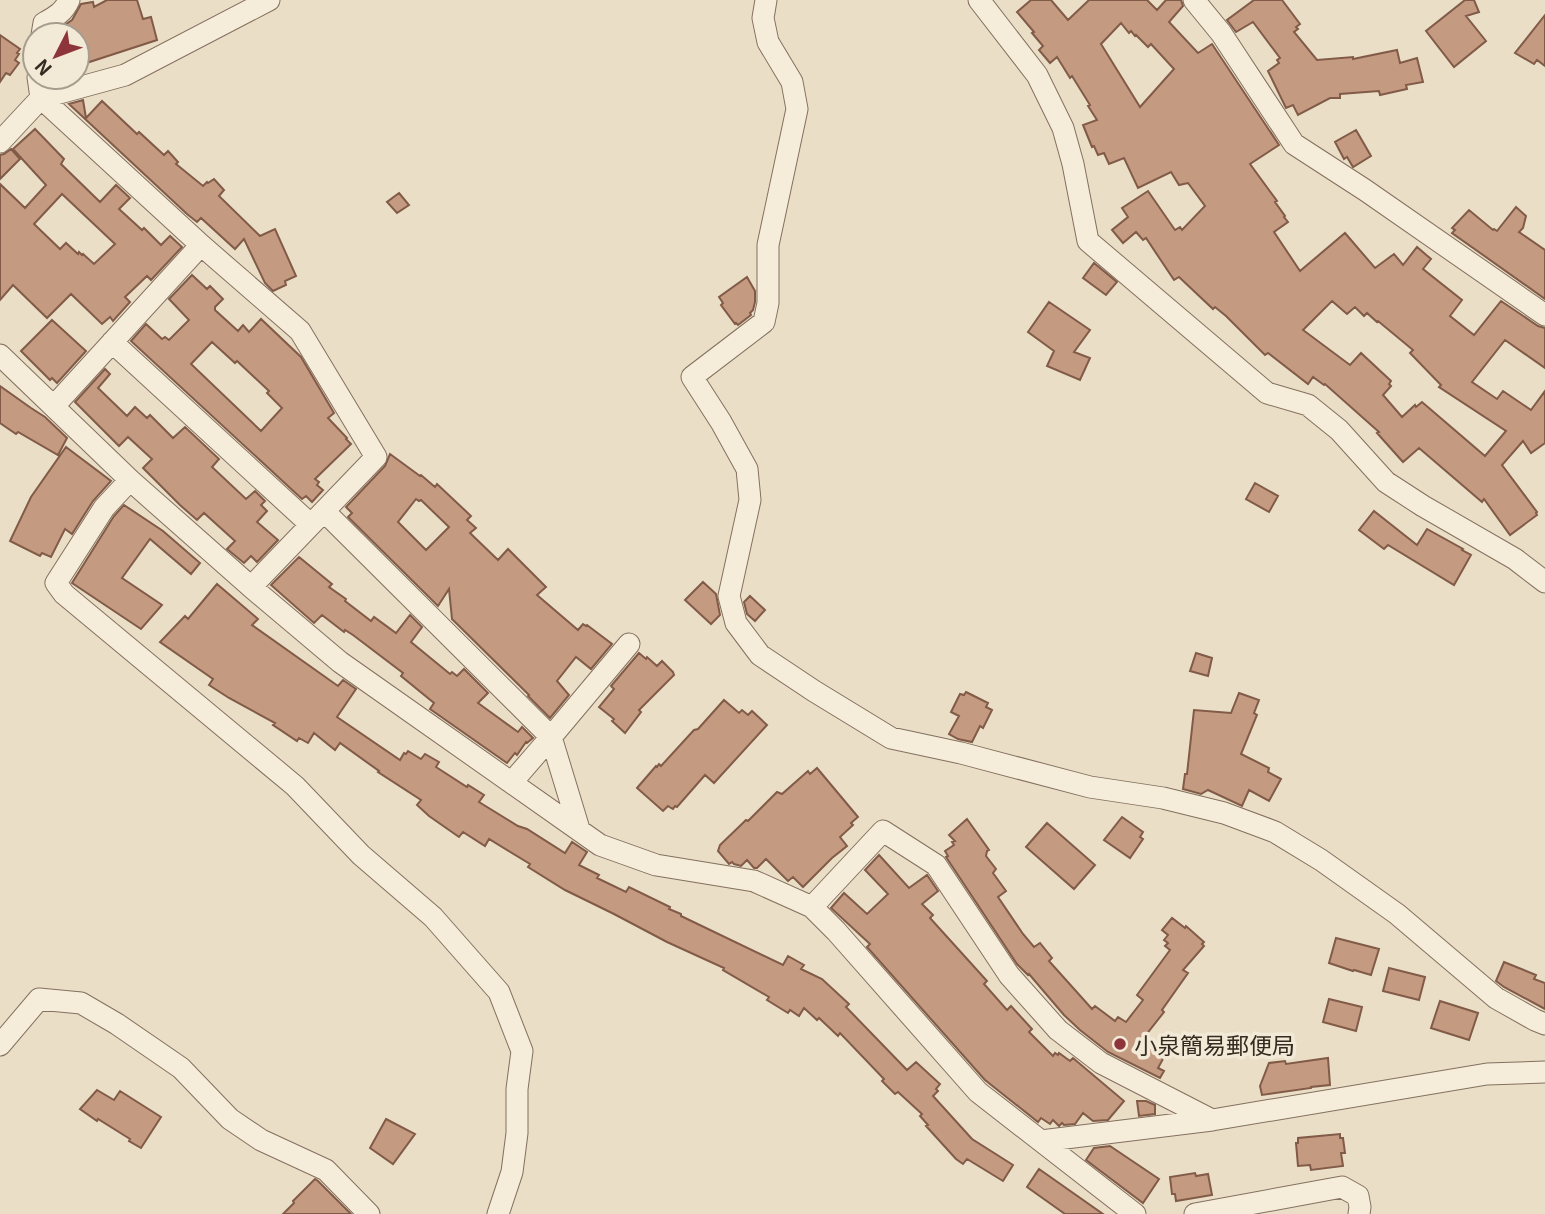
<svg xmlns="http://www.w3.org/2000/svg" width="1545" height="1214" viewBox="0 0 1545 1214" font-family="Georgia,'Noto Sans JP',serif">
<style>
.building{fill:#c49a81;stroke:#815b47;stroke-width:2;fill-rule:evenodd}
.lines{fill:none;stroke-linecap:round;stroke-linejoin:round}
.minor-casing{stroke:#84705e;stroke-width:23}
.minor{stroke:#f5ecda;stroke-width:21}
.poi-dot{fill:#8d353a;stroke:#f2e9d6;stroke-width:2.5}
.labels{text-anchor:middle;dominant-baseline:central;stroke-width:7;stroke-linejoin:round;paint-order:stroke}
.poi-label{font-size:23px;fill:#362a21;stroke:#f2e9d6;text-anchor:start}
</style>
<rect width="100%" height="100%" fill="#eadec7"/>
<path class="building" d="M107,0H137L143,19L151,17L157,40L77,66V35H55L56,31L72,20L81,4L93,2L94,7Z
M1031,0H1051L1068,20L1089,0H1147L1157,10L1166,0H1181L1183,6L1169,22L1198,53L1212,44L1279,145L1250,164L1277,201L1275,202L1285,216L1284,217L1288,222L1274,232L1300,271L1345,233L1375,268L1394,254L1403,265L1417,247L1431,259L1423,269L1462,300L1450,316L1474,335L1501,301L1538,326L1545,328V368L1505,340L1472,382L1497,399L1503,391L1531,410L1545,391V443L1531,453L1523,441L1502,465L1537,512L1536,513L1537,515L1510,535L1484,499L1482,502L1419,448L1403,462L1377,433L1379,432L1325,384L1324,385L1313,377L1308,384L1268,353L1265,355L1226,316L1215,307L1213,309L1179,277L1174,280L1146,238L1143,240L1136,232L1123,243L1112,230L1128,217L1122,208L1148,191L1175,230L1180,227L1182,230L1205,206L1188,183L1179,185L1171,172L1138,188L1124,158L1109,164L1104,153L1098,155L1094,146L1092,147L1083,125L1097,120L1088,106L1090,105L1072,76L1070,78L1057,57L1050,63L1039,50L1043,46L1032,33L1034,32L1017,12ZM1121,23L1129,33L1131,31L1135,36L1136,35L1148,47L1151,44L1174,69L1140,107L1101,44ZM1332,301L1347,314L1355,307L1364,316L1367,313L1377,322L1378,321L1413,350L1410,353L1441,385L1439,387L1506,431L1485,456L1422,402L1416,407L1415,405L1402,417L1383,395L1391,386L1389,384L1391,381L1361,353L1350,365L1303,330Z
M1254,0H1282L1300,24L1296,27L1298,29L1294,32L1317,60L1353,57V59L1397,50L1400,63L1417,58L1423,82L1406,85L1407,89L1380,95L1379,91L1340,94V98H1330L1298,115L1293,105L1286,108L1268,71L1279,63L1277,60L1280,58L1253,22L1236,32L1227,20Z
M1465,0H1474L1479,12L1466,16L1486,41L1454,67L1426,31Z
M1545,15V66L1537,60L1534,64L1515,53Z
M0,35L20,49L17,53L19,54L15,60L19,63L10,75L6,73L0,82Z
M83,100L86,118L102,101L137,134L139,132L164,155L168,151L178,162L176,164L203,186L207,182L208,183L214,179L224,190L219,196L260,236L275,229L296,276L285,281L286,285L273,291L265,283L244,239L235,249L201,218L197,222L187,214L69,104Z
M35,129L64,159L61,164L100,202L116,185L130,198L119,209L142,230L144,228L161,245L170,236L182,247L151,280L147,276L125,297L130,302L113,321L110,317L102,324L71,294L47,318L13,285L0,300V184L25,208L46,185L13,149ZM62,194L115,244L94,264L83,254L82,255L79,252L78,254L66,243L60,249L34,224Z
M1356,130L1371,156L1353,167L1347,157L1344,159L1335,142Z
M11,149L20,159L0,179V155L4,154Z
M399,193L409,205L397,213L387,202Z
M1516,207L1526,216L1523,228L1519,232L1545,250V299L1452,233L1455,230L1452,228L1469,210L1493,230L1494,229L1497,231Z
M1094,263L1117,282L1106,295L1083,278Z
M192,275L207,289L210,286L223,299L215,307V310L238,331L243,325L249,332L261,319L301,357L334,413L328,418L347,438L346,439L351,444L315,479L319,482L317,485L323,490L312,502L306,496L302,499L131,341L146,324L162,339L165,337L169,340L189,320L169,299ZM212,342L235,363L237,361L269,391L267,393L282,408L261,431L191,364Z
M747,277L755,291V302L753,310L750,313L751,315L738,325L736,323L735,324L721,305L723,303L719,297Z
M1049,302L1090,330L1074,352L1090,358L1080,380L1047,366L1054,351L1028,332Z
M52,320L86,351L57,383L52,378L50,380L21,351Z
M105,369L110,374L98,388L127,416L135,407L147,418L150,415L173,438L185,427L219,459L212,467L246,499L255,491L265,501L261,505L267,511L257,522L278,540L257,562L251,556L244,563L227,549L235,541L204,513L197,520L180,505L143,468L152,459L128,437L119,446L75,402Z
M0,386L31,408L45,417L67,438L58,455L18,432L16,434L0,423Z
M66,447L111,481L93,501L72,534L65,529L51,557L42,553L40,556L10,541L31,497Z
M390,454L420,476L421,475L435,487L437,484L471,516L467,520L476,528L470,533L498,560L508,549L546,587L537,595L578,630L583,624L586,626L587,625L612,644L591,669L576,657L557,681L569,695L550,718L528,696L529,695L452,619L449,589L438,606L348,517L352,513L346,507L385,466ZM416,499L419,501L421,500L449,527L426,550L398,522Z
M1255,483L1278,496L1269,512L1246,499Z
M124,505L163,531L200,563L191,574L150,539L122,578L162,605L141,629L72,583L114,516Z
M1374,511L1417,545L1427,529L1463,549L1462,550L1471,555L1454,585L1388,545L1384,549L1359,530Z
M299,557L332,584L329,587L346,599L345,601L371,621L374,617L396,633L410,615L422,627L411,642L450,674L452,672L457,676L464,669L488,693L478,703L518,732L522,727L533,738L527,743L526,742L517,755L515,753L507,763L430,709L434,703L401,676L403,673L353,635L345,630L344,632L322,615L314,623L271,585Z
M703,582L716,594L720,615L711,624L685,600Z
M217,584L258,619L252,625L338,686L343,680L356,689L337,717L400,760L404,753L406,754L408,751L421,759L425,754L439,762L436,767L467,787L468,785L484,795L479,802L518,826L527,829L565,853L572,842L587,852L579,865L599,875L597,878L626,892L629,887L670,907L669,909L681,914V916L783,965L788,956L804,965L801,969L822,979L849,1004L846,1007L907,1070L916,1062L940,1084L936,1089L938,1091L933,1096L972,1139L1013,1165L1003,1181L967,1159L963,1164L956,1159L926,1126L928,1125L920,1116L922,1114L898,1092L895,1094L882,1081L884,1079L840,1033L838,1036L819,1018L817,1020L804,1008L799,1016L790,1010L788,1013L767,1000L769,997L723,970L724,968L667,942L614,914L565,890L528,867L530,864L489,839L485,846L463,832L459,837L429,816L417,805L421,800L378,772L379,771L340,743L335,750L314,733L308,743L299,738L297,741L273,725L275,723L229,698L209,685L213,679L160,642L185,616L188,619Z
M750,596L765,610L755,621L747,614L744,602Z
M639,653L646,659L647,657L657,666L662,661L673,672L674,675L639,710L641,712L625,733L612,721L614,719L599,707L614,689L611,686Z
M1196,653L1212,658L1208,676L1190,671Z
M966,692L988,703L986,707L992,710L983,728L980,726L972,742L958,739L949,734L959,716L951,712L960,694L964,695Z
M1239,693L1259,700L1254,713L1257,715L1241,754L1269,768L1268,772L1281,779L1269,801L1249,790L1242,806L1208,790L1201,794L1183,789L1185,774H1187L1194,710L1231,713Z
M724,700L739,713L742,710L748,715L752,711L767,725L714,783L705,775L677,807L675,806L673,809L671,808L668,806L663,811L637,788L656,766L657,767L659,764L661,766L694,730L698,729Z
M817,768L858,817L851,823L853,825L840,837L847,846L832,858L803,887L793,877L788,881L766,859L757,868H754L747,860L741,866L734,864L732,862L729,864L718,851L720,845L746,820L748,821L777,792L782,794L808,771L810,774Z
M1122,817L1143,832L1140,837L1143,839L1130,858L1104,840Z
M967,819L989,850L987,851L986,856L996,869L993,873L1006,891L998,897L1023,934L1034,947L1040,943L1052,958L1049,961L1092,1009L1095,1006L1115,1021L1118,1017L1126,1022L1143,1000L1137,995L1170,950L1165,946L1168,943L1164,940L1168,935L1162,930L1172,918L1185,928L1186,926L1204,942L1202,944L1204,946L1183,970L1188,973L1162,1010L1164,1012L1142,1040L1145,1042L1143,1044L1164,1057L1158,1068L1164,1071L1160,1078L1108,1052L1080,1030L1064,1015L1029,974L1028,975L1017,964L946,857L948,856L945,851L954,845L952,842L955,841L949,835Z
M1047,823L1095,865L1074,889L1026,847Z
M879,855L909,888L927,875L938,891L922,904L933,915L930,918L987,981L984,984L1007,1010L1011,1006L1032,1029L1029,1032L1053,1056L1055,1053L1058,1055L1059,1053L1070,1061L1073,1058L1124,1101L1108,1120L1093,1121L1083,1113L1075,1124L1064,1125L1062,1123L1059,1126L1053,1120L1050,1124L1041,1118L1038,1122L985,1080L867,947L870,944L831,908L844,893L867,914L888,894L865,870Z
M1336,938L1379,949L1371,975L1354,970L1353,971L1329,963Z
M1504,962L1536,975L1534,979L1545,983V1009L1504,987L1496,981Z
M1389,968L1425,977L1419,1000L1383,991Z
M1329,999L1362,1007L1356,1031L1323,1022Z
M1440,1001L1478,1013L1469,1040L1431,1028Z
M1328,1058L1330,1085L1311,1087V1088L1262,1095L1260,1086L1269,1063L1285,1061L1286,1064Z
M97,1090L114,1100L120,1091L161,1117L141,1148L129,1141L130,1139L98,1119L97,1121L80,1109Z
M1137,1101H1146L1155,1105V1114L1139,1116Z
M386,1119L415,1134L393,1164L370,1148Z
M1340,1134V1138H1343L1345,1153H1341L1343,1166L1311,1170L1310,1165L1298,1166L1296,1143H1298V1138Z
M1110,1146L1159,1179L1143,1203L1086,1160L1094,1148Z
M1039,1169L1103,1214H1065L1027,1187Z
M1195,1173L1196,1176L1208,1174L1212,1195L1176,1201L1175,1194H1172L1170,1177Z
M315,1179L318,1181L351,1214H283L294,1203L293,1201Z"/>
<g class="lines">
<defs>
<path id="minor" d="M766,0L763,18L768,42L792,82L797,109L768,245V303L764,322L692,377L721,422L747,469L750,500L729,596L736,623L760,655L814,691L891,738L961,753L1090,787L1163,798L1224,813L1275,832L1321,860L1397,914L1496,998L1535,1020L1545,1024
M979,0L1037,75L1063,128L1073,164L1088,241L1267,393L1308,405L1339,430L1386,482L1423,506L1515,559L1545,582
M1194,0L1221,33L1294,144L1365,190L1545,315
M42,35L44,23C55,17 64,12 69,0
M38,77L41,98L201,245L300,331L376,457L251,587
M0,142L41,98L125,75L269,0
M112,342L310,524
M0,355L130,480L251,587L340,662L600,845L656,865L754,881L812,907L836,931L978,1092L1041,1141L1212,1120L1487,1074L1545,1072
M54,406L201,245
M130,480L104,508L56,583L64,594L295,786L361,855L433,917L499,992L522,1051L517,1089V1133L512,1172L498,1214
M324,511L551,737L512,782
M579,829L551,737L629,644
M812,907L883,831L936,865L1009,975L1058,1030L1101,1063L1212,1120
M0,1045L39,999L81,1003L117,1024L181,1068L230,1119L261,1140L326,1170L369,1214
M1041,1141L1135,1214
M1195,1214L1342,1187L1358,1196L1360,1207L1359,1214"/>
</defs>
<use href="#minor" class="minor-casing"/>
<use href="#minor" class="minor"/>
</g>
<circle class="poi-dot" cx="1120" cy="1044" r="7"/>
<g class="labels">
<g class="poi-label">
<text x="1134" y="1044">小泉簡易郵便局</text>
</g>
</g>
<g transform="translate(56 56) rotate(228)"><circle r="33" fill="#f2e9d6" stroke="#a79d8e" stroke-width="2"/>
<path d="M0-5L12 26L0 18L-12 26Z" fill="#8d353a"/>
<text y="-10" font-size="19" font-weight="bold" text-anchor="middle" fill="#362a21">N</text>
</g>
</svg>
